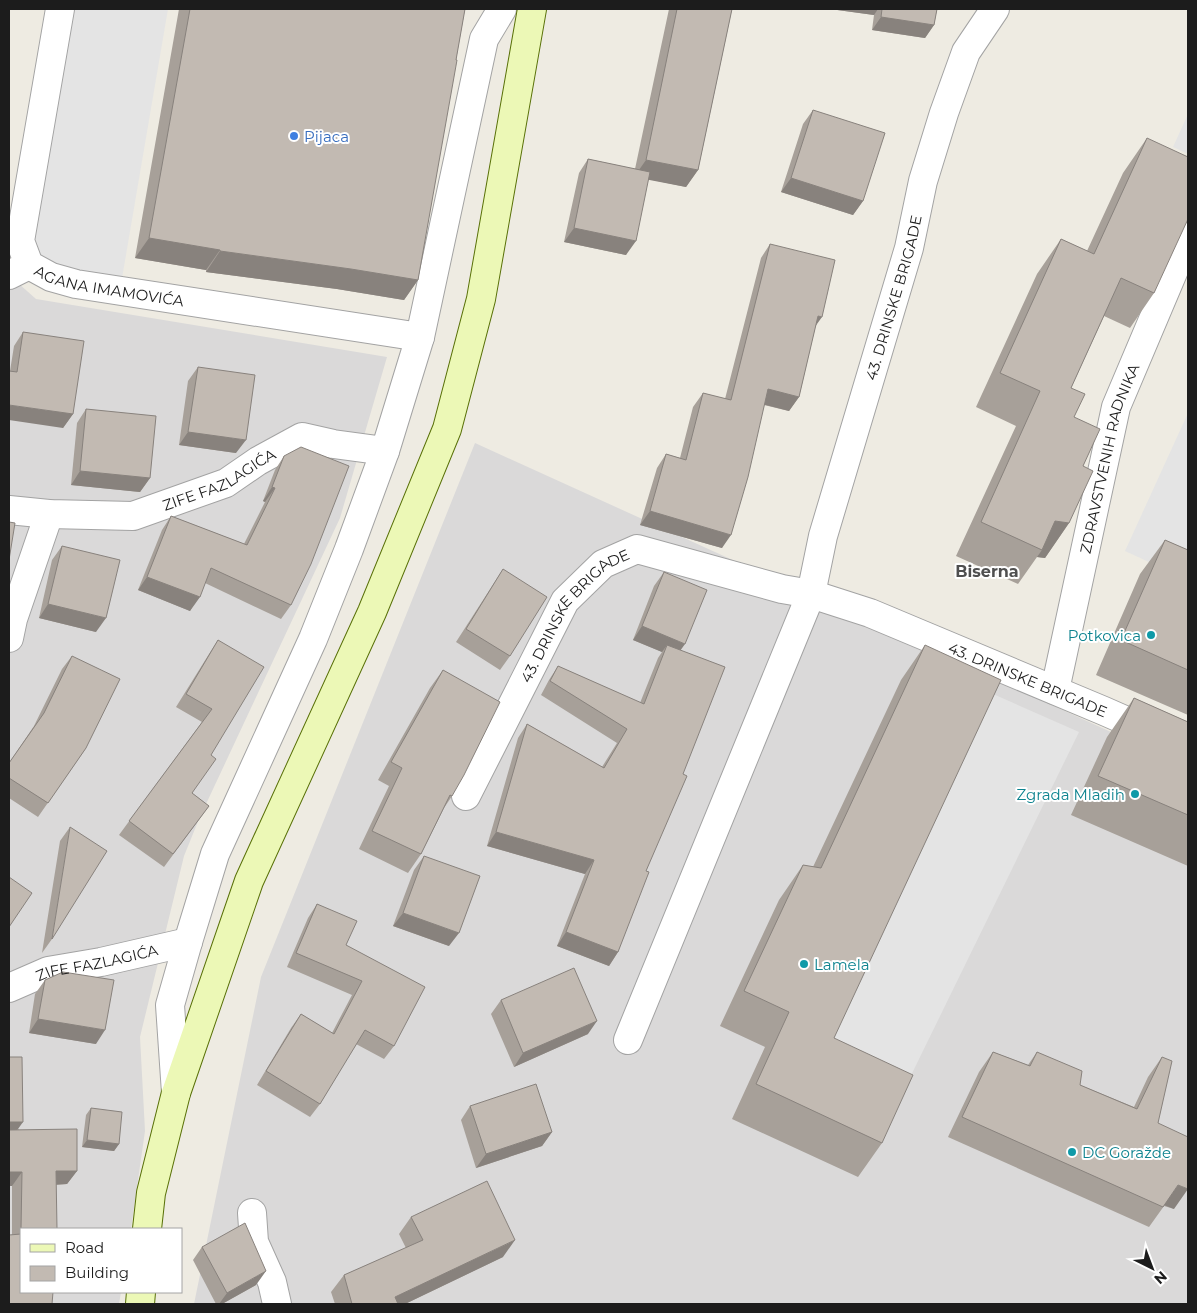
<svg xmlns="http://www.w3.org/2000/svg" width="1197" height="1313" viewBox="0 0 1197 1313" font-family="Montserrat,sans-serif">
<style>
.residential{fill:#dad9d9}
.parking{fill:#e4e4e4}
.lines{fill:none;stroke-linecap:round;stroke-linejoin:round}
.street-casing{stroke:#a3a3a3;stroke-width:30}
.secondary-casing{stroke:#587007;stroke-width:30}
.street{stroke:#fff;stroke-width:28}
.secondary{stroke:#ecf8b6;stroke-width:28}
.wall{fill:#a7a099}
.shaded-wall{fill:#88827d}
.building{fill:#c2bab2;stroke:#88827d}
.shop-dot{fill:#3f7fe0;stroke:#fff;stroke-width:2}
.culture-dot{fill:#0f9aa8;stroke:#fff;stroke-width:2}
.labels{text-anchor:middle;dominant-baseline:central;stroke-width:4;stroke-linejoin:round;paint-order:stroke}
.shop-label{font-size:15px;fill:#366cbe;stroke:#fff;text-anchor:start}
.street-label{font-size:15px;fill:#1c1c1c;stroke:#fff}
.culture-label{font-size:15px;fill:#0d838f;stroke:#fff;text-anchor:end}
.neighbourhood-label{font-size:16px;font-weight:bold;fill:#4f4f4f;stroke:#fff}
</style>
<rect width="100%" height="100%" fill="#eeebe2"/>
<path class="residential" d="M9,275L36,299L387,357L340,518L199,819L184,856L140,1037L145,1131L131,1229H21V1292H121L119,1304H9Z
M475,443L1188,767V1304H194L261,977Z"/>
<path class="parking" d="M60,9H168L120,290L29,265Z
M1188,114V154L1173,147Z
M1188,413V580L1125,551Z
M993,694L1079,732L897,1104L820,1067Z"/>
<g class="lines">
<defs>
<g id="street">
<path id="s1" d="M60,9L20,241L29,265L51,277L76,284L420,337"/>
<path d="M9,275L29,265"/>
<path id="s2" d="M9,510L49,514L133,516L226,483L258,461L302,437L333,444L385,451"/>
<path d="M9,638L13,619L49,514"/>
<path id="s3" d="M1055,690L1116,407L1188,237"/>
<path id="s4" d="M466,796L565,601L603,564L637,549L782,589L811,594L870,613L1104,711L1188,748"/>
<path id="s5" d="M9,988L48,971L101,962L188,942"/>
<path id="s6" d="M628,1040L811,594L823,536L909,248L923,181L944,113L966,52L995,9"/>
<path d="M176,1093L170,1005L188,942L215,854L313,639L349,549L385,451L420,337L484,39L502,9"/>
<path d="M252,1213L254,1242L272,1282L277,1304"/>
</g>
<path id="secondary" d="M147,1229L151,1193L176,1093L249,881L372,612L447,429L481,299L532,9
M140,1304L141,1292"/>
</defs>
<use href="#street" class="street-casing"/>
<use href="#secondary" class="secondary-casing"/>
<use href="#street" class="street"/>
<use href="#secondary" class="secondary"/>
</g>
<path class="wall" d="M178,9H465L456,60L418,280L404,300L337,289L206,272V270L135,258L179,9Z
M669,9H732L698,170L686,187L648,179L626,255L564,242L579,173L588,159L635,169Z
M830,9H937L934,25L925,38L872,30L874,15Z
M813,110L863,201L853,215L781,192L803,124Z
M1147,138L1154,293L1130,328L1104,316L1071,388L1074,417L1083,466L1069,523L1045,558L1037,557L1018,584L956,556L1016,426L976,407L1037,274L1061,239L1087,251L1123,173Z
M770,244L816,324L799,397L789,411L764,405L722,548L640,525L657,468L666,454L680,458L693,407L703,393L725,399L761,258Z
M23,332L73,414L63,428L10,371L14,346Z
M198,367L236,453L179,445L188,381Z
M86,409L150,478L140,492L71,485L77,423Z
M284,456L291,605L281,619L205,583L190,611L138,590L162,530L171,516L244,544L265,502L263,501L275,470Z
M1165,540L1188,550V715L1096,675L1140,574Z
M62,546L96,632L39,618L52,560Z
M503,569L510,656L500,670L456,642L494,583Z
M664,572L680,650L683,774L646,871L618,952L609,966L557,946L585,874L487,846L518,738L527,724L602,767L617,743L541,695L549,680L558,666L640,703L658,658L662,652L633,640L654,586Z
M218,640L211,755L192,793L209,806L164,867L119,835L202,722L176,707L209,654Z
M925,645L834,1038L882,1143L858,1177L732,1119L765,1047L720,1026L779,900L803,865L813,867L901,680Z
M72,656L86,748L38,817L9,798V763L34,726L62,669Z
M443,670L452,796L444,808L421,854L408,873L359,849L389,786L378,780L430,688Z
M1134,698L1188,722V866L1071,815L1107,737Z
M70,827L52,939L42,953L60,841Z
M424,856L449,946L393,926L414,870Z
M317,904L346,945L394,1046L384,1059L356,1044L320,1104L310,1117L257,1085L291,1028L301,1014L332,1033L352,995L287,967L308,918Z
M45,980L96,1044L29,1033L35,994Z
M501,1000L588,1034L514,1067L491,1014Z
M993,1052L1028,1065L1037,1052L1080,1085L1134,1107L1148,1077L1162,1057L1158,1123L1174,1209L1164,1206L1149,1227L948,1137L979,1072Z
M470,1106L552,1132L542,1146L476,1168L461,1120Z
M91,1108L119,1144L114,1151L82,1147L86,1115Z
M18,1129L77,1171L67,1184L56,1185L21,1292L12,1235V1186Z
M411,1217L503,1257L405,1304H335L331,1292L344,1275L406,1248L399,1234Z
M202,1247L256,1285L222,1304H216L193,1260Z"/>
<path class="shaded-wall" d="M830,9H878L874,15Z
M881,17L934,25L925,38L872,30Z
M646,160L698,170L686,187L634,177Z
M791,178L863,201L853,215L781,192Z
M574,228L636,241L626,255L564,242Z
M149,238L220,250L206,270L135,258Z
M220,251L351,269L418,280L404,300L337,289L206,272Z
M818,316L822,317L812,331Z
M768,389L799,397L789,411L758,403Z
M9,405L73,414L63,428L9,420Z
M188,432L246,440L236,453L179,445Z
M80,471L150,478L140,492L71,485Z
M272,487L275,488L265,502L263,501Z
M650,511L731,535L722,548L640,525Z
M1055,521L1069,523L1045,558L1037,557L1042,550Z
M147,577L200,597L190,611L138,590Z
M48,604L106,618L96,632L39,618Z
M642,626L685,644L675,658L667,645L662,652L633,640Z
M496,832L594,860L585,874L487,846Z
M403,913L459,933L449,946L393,926Z
M566,932L618,952L609,966L557,946Z
M38,1019L105,1030L96,1044L29,1033Z
M597,1021L588,1034L514,1067L523,1053Z
M9,1122H23L13,1136H9Z
M552,1132L542,1146L476,1168L486,1154Z
M87,1140L119,1144L114,1151L82,1147Z
M56,1171H77L67,1184L46,1185Z
M9,1172H22L12,1186H9Z
M1178,1185L1188,1189L1174,1209L1164,1205Z
M515,1240L503,1257L405,1304H391L395,1297Z
M266,1271L256,1285L222,1304H219L227,1293Z"/>
<path class="building" d="M190,9H465L456,60H457L418,280L351,269L220,251V250L149,238Z
M677,9H732L698,170L646,160Z
M882,9H937L934,25L881,17Z
M813,110L885,133L863,201L791,178Z
M1147,138L1188,157V219L1154,293L1121,278L1071,388L1085,394L1074,417L1100,429L1083,466L1093,471L1069,523L1055,521L1042,550L981,522L1040,391L1000,373L1061,239L1094,254Z
M588,159L650,172L636,241L574,228Z
M770,244L835,260L822,317L818,316L799,397L768,389L748,477L731,535L650,511L666,454L686,460L703,393L731,400Z
M23,332L84,341L73,414L9,405V371L17,372Z
M198,367L255,375L246,440L188,432Z
M86,409L156,416L150,478L80,471Z
M301,447L349,466L311,564L291,605L211,568L200,597L147,577L171,516L247,545L275,488L272,487L284,456Z
M9,522L15,523L9,560Z
M1165,540L1188,550V670L1121,640Z
M62,546L120,560L106,618L48,604Z
M503,569L547,597L510,656L466,629Z
M664,572L707,590L685,644L642,626Z
M218,640L264,667L211,755L216,759L192,793L209,806L173,854L129,821L212,709L186,694Z
M667,645L725,667L683,774L687,776L646,871L649,872L618,952L566,932L594,860L496,832L527,724L604,768L627,729L550,681L558,666L644,704Z
M925,645L1001,680L834,1038L913,1075L882,1143L756,1084L789,1012L744,991L803,865L821,868Z
M72,656L120,679L86,748L48,803L9,778V763L44,713Z
M443,670L500,702L464,775L452,796L450,795L421,854L372,831L402,768L391,762Z
M1134,698L1188,722V815L1098,776Z
M70,827L107,851L52,939Z
M424,856L480,876L459,933L403,913Z
M9,877L32,893L9,927Z
M317,904L357,921L346,945L425,987L394,1046L365,1030L320,1104L266,1071L301,1014L334,1034L362,981L296,953Z
M574,968L597,1021L523,1053L501,1000Z
M63,972L114,980L105,1030L38,1019L45,980Z
M993,1052L1030,1066L1037,1052L1082,1071L1080,1085L1137,1109L1162,1057L1172,1061L1158,1123L1188,1137V1189L1178,1185L1163,1207L962,1117Z
M9,1057H22L23,1122H9Z
M536,1084L552,1132L486,1154L470,1106Z
M91,1108L122,1112L119,1144L87,1140Z
M77,1129V1171H56L57,1229H21L22,1172H9V1130Z
M487,1181L515,1240L395,1297L398,1304H352L344,1275L423,1240L411,1217Z
M245,1223L266,1271L227,1293L202,1247Z
M21,1234V1292H53L52,1304H9V1235Z"/>
<circle class="shop-dot" cx="294" cy="136" r="5"/>
<g class="culture-dot">
<circle cx="1151" cy="635" r="5"/>
<circle cx="1135" cy="794" r="5"/>
<circle cx="804" cy="964" r="5"/>
<circle cx="1072" cy="1152" r="5"/>
</g>
<g class="labels">
<g class="shop-label">
<text x="304" y="136">Pijaca</text>
</g>
<g class="street-label">
<text stroke="none"><textPath href="#s1" startOffset="345">AGANA IMAMOVIĆA</textPath></text>
<text stroke="none"><textPath href="#s6" startOffset="790">43. DRINSKE BRIGADE</textPath></text>
<text stroke="none"><textPath href="#s3" startOffset="238">ZDRAVSTVENIH RADNIKA</textPath></text>
<text stroke="none"><textPath href="#s2" startOffset="218">ZIFE FAZLAGIĆA</textPath></text>
<text stroke="none"><textPath href="#s4" startOffset="214">43. DRINSKE BRIGADE</textPath></text>
<text stroke="none"><textPath href="#s4" startOffset="722">43. DRINSKE BRIGADE</textPath></text>
<text stroke="none"><textPath href="#s5" startOffset="92">ZIFE FAZLAGIĆA</textPath></text>
</g>
<g class="culture-label">
<text x="1141" y="635">Potkovica</text>
<text x="1125" y="794">Zgrada Mladih</text>
<text x="814" y="964" text-anchor="start">Lamela</text>
<text x="1082" y="1152" text-anchor="start">DC Goražde</text>
</g>
<g class="neighbourhood-label">
<text x="987" y="571">Biserna</text>
</g>
</g>
<rect width="1197" height="1313" fill="none" stroke="#1c1c1c" stroke-width="20"/>
<rect x="20" y="1228" width="162" height="65" fill="#ffffff" stroke="#a4a4a4"/>
<rect x="30" y="1244" width="25" height="8" fill="#ecf8b6" stroke="#a4a4a4"/>
<text x="65" y="1253" font-size="15" fill="#1c1c1c">Road</text>
<rect x="30" y="1266" width="25" height="15" fill="#c2bab2" stroke="#a4a4a4"/>
<text x="65" y="1278" font-size="15" fill="#1c1c1c">Building</text>
<g transform="translate(1152 1268) rotate(138)" stroke="#ffffff" stroke-width="4" paint-order="stroke">
<path d="M0-4L9 19L0 12L-9 19Z" fill="#1c1c1c"/>
<text y="-8" font-size="14" font-weight="bold" text-anchor="middle" fill="#1c1c1c">N</text>
</g>
</svg>
